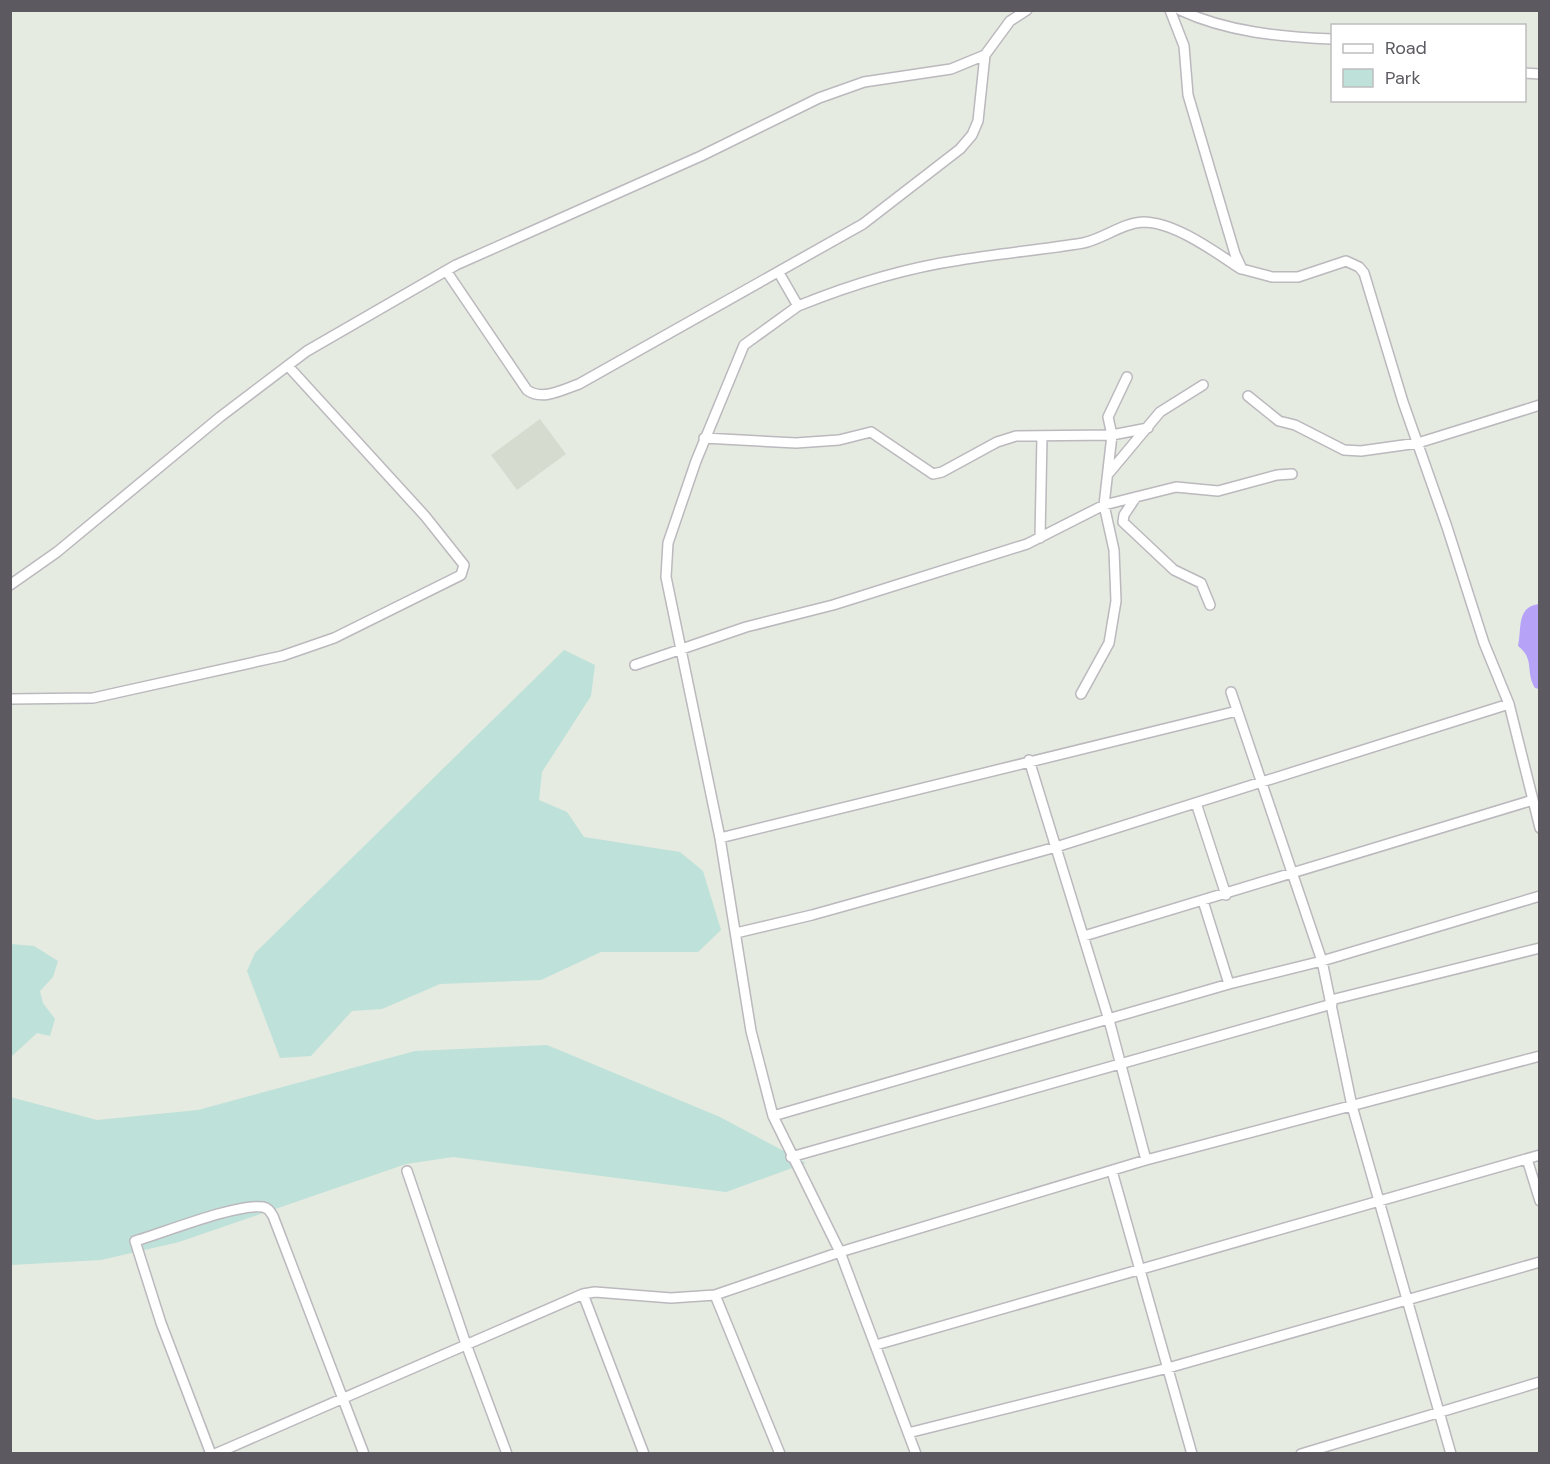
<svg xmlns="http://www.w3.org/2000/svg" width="1550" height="1464" viewBox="0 0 1550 1464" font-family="'DM Sans',sans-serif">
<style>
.education{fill:#d5dbcf}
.green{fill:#bee1da}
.water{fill:#b6a3f8}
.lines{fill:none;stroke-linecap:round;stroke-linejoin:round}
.minor-casing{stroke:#bbb8be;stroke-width:12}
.minor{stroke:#fff;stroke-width:9}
</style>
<rect width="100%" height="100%" fill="#e5ebe0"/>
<path class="education" d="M540,419L566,454L517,490L491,455Z"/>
<path class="green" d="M564,650L595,665L591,696L542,772L539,800L567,812L584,837L680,852L703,871L721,930L698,952H601L541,980L440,984L382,1009L352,1011L311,1056L280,1058L247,971L255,953Z
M11,944L34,946L58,961L53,977L40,991L43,1003L55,1019L50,1036L37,1033L11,1057Z
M547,1045L720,1117L806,1163L726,1192L453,1157L406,1164L179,1242L101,1260L11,1265L10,1097L97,1120L198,1110L415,1051Z"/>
<path class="water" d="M1539,604H1540L1539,689L1535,688C1525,671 1535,659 1518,646C1522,628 1516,607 1539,604Z"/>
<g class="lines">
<defs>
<path id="minor" d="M1170,10L1184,46L1188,95L1235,254L1242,269L1272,277H1298L1346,261L1359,267L1364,273L1403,402L1447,527L1484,643L1509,704L1540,828
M1180,10C1227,32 1281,37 1332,39
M1524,73L1540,74
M447,272L527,390C542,401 562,390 579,384L863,224L960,149L972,135L978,121L985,55L1010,21L1027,10
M779,273L798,306C850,285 905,268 960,260C1001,253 1042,250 1083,243C1103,239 1122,223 1143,222C1175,222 1215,252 1241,269
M798,306L744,345L696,461L668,543L666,577L720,838L751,1031L773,1116L840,1252L916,1454
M1248,396L1279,421L1295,425L1344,450L1361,451L1418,443L1540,405
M704,438L796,443L839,440L871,432L933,474L942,472L997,442L1016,436L1112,435L1148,428
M1109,473L1160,412L1203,385
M1136,497L1124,515L1123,522L1174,570L1201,583L1210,605
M1040,538L1042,436
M10,585L57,552L220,417L307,351L456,265L701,156L819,98L864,82L951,69L985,55
M635,665L746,627L833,605L1027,544L1104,505L1176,487L1218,491L1277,475L1292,474
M1231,692L1322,961L1352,1106L1451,1454
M1081,694L1109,643L1116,601L1114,550L1104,505L1112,435L1108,417L1127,377
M10,699L93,698L282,656L334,638L461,575L464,565L425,516L288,366
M1029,760L1109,1020L1146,1160
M1196,803L1226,895
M720,838L1237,711
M1203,901L1229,984
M736,933L812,915L1056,847L1509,704
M1084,936L1533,800
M1331,1000L1540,948
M773,1116L1229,984L1322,961L1540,896
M791,1157L1332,1004
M1527,1159L1540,1201
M407,1171L466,1344L507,1454
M1112,1171L1192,1454
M583,1294L644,1454
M715,1295L780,1454
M876,1345L1540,1155
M908,1433L1168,1368L1540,1262
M211,1454L161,1323L135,1241C163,1233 237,1203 263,1207C268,1208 270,1211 273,1216L364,1454
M215,1454L583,1294L595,1292L671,1298L715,1295L840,1252L1146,1160L1540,1056
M1301,1454L1540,1382"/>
</defs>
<use href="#minor" class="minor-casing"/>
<use href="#minor" class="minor"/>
</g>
<rect width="1550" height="1464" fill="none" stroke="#5c5960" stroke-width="24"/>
<rect x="1331" y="24" width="195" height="78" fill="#ffffff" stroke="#bebdbf" stroke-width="1.5"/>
<rect x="1343" y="44" width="30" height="9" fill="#ffffff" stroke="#bebdbf" stroke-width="1.5"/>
<text x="1385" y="54" font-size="18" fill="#5c5960">Road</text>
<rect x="1343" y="69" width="30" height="18" fill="#bee1da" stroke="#bebdbf" stroke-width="1.5"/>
<text x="1385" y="84" font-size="18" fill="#5c5960">Park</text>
</svg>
